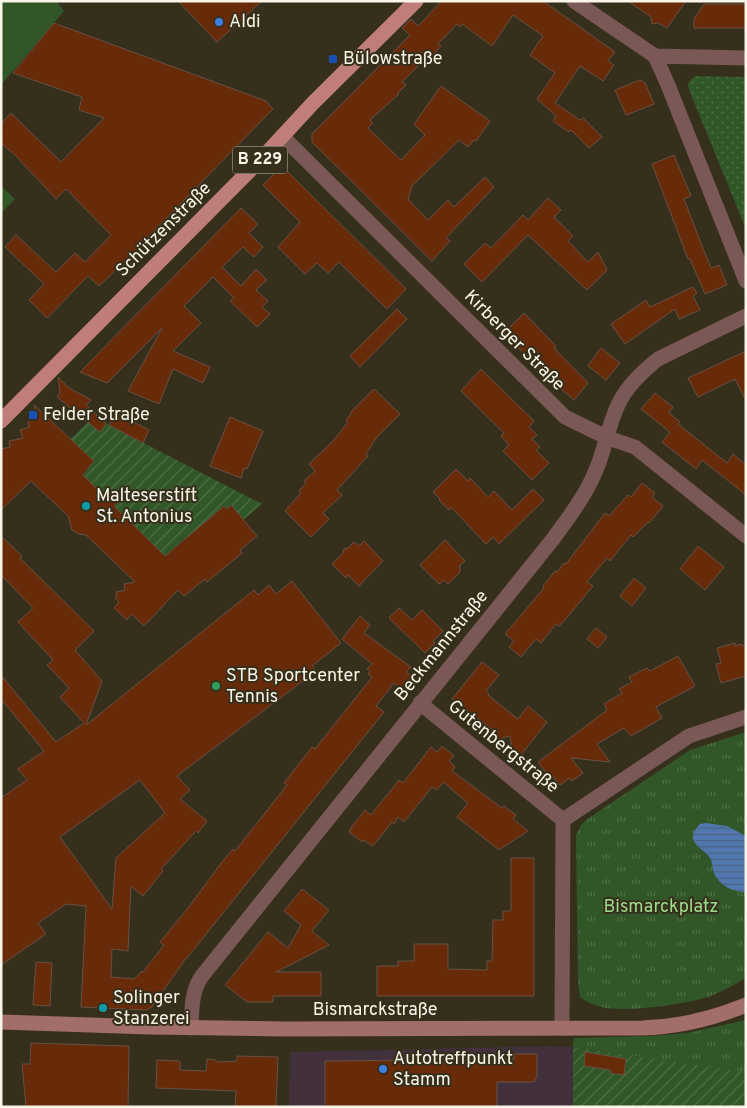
<svg xmlns="http://www.w3.org/2000/svg" width="747" height="1108" viewBox="0 0 747 1108" font-family="Overpass,sans-serif">
<style>
.commercial{fill:#42313c}
.grass{fill:url(#grass-dots)}
.park{fill:url(#park-tufts)}
.garden{fill:url(#garden-furrows)}
.pitch{fill:#315627}
.water{fill:url(#water-rules)}
.building{fill:#672b09;stroke:#675045;fill-rule:evenodd}
.lines{fill:none;stroke-linecap:round;stroke-linejoin:round}
.street{stroke:#795856;stroke-width:15}
.secondary{stroke:#a16e6a;stroke-width:15}
.primary{stroke:#c07e7a;stroke-width:15}
.shop-dot{fill:#3f7fe0;stroke:#362f1b;stroke-width:2}
.transit-dot{fill:#1a4fb4;stroke:#362f1b;stroke-width:2}
.culture-dot{fill:#0f9aa8;stroke:#362f1b;stroke-width:2}
.leisure-dot{fill:#2e9e5b;stroke:#362f1b;stroke-width:2}
.labels{text-anchor:middle;dominant-baseline:central;stroke-width:4;stroke-linejoin:round;paint-order:stroke}
.shield{fill:#362f1b;stroke:#bebaaa;stroke-width:1}
.shield-label{font-size:16px;font-weight:bold;fill:#f9f5e8}
.poi-label{font-size:18px;fill:#f9f5e8;stroke:#362f1b;text-anchor:start}
.street-label{font-size:18px;fill:#f9f5e8;stroke:#362f1b}
.park-label{font-size:18px;fill:#9ddd8c;stroke:#362f1b}
</style>
<defs>
<pattern id="grass-dots" width="8" height="8" patternUnits="userSpaceOnUse" patternTransform="scale(1.25)"><rect width="8" height="8" fill="#315627"/><path d="M2 2h.1M6 6h.1" fill="none" stroke="#506f46" stroke-width="1.8" stroke-linecap="round"/></pattern>
<pattern id="park-tufts" width="24" height="20" patternUnits="userSpaceOnUse" patternTransform="scale(1.25)"><rect width="24" height="20" fill="#315627"/><path d="M3 7l-1-3M5 7V3M7 7l1-3M15 17l-1-3M17 17v-4M19 17l1-3" fill="none" stroke="#506f46"/></pattern>
<pattern id="garden-furrows" width="10" height="10" patternUnits="userSpaceOnUse" patternTransform="scale(1.25)"><rect width="10" height="10" fill="#315627"/><path d="M-1 1l2-2M0 10L10 0M9 11l2-2" fill="none" stroke="#506f46"/></pattern>
<pattern id="water-rules" width="6" height="5" patternUnits="userSpaceOnUse" patternTransform="scale(1.25)"><rect width="6" height="5" fill="#5078af"/><path d="M0 2.5h6" fill="none" stroke="#4e6380"/></pattern>
</defs>
<rect width="100%" height="100%" fill="#362f1b"/>
<path class="commercial" d="M551,1046L573,1047V1107H289L290,1052Z"/>
<path class="grass" d="M695,76L746,77V229L689,90L688,83Z"/>
<path class="park" d="M746,732V978C735,984 723,991 711,996C687,1004 626,1013 601,1007C593,1005 587,1002 580,997L578,984L576,835L581,825L586,820L690,750Z
M746,1020V1107L640,1057L573,1047L574,1038L650,1036L687,1033Z"/>
<path class="garden" d="M96,414L109,425L262,504L243,520L231,506L227,509L224,506L217,512L219,515L205,526L203,524L196,530L198,533L187,542L184,539L177,545L179,549L167,559L114,506L117,503L108,494L105,497L83,475L88,470L70,439Z
M573,1047L746,1072V1107H573Z"/>
<path class="pitch" d="M1,1H56L64,11L1,85Z
M1,186L15,199L1,213Z"/>
<path class="water" d="M706,823L727,826L746,836V892C731,892 717,884 713,870C712,866 712,861 710,858C702,846 682,842 700,824Z"/>
<path class="building" d="M178,1H262L217,42Z
M442,1H543L615,52L608,61L614,65L603,81L580,66L555,103L580,120L583,118L602,137L589,148L571,130L569,132L553,121L556,116L537,99L555,73L530,55L543,36L513,15L492,46L462,24L460,27L457,24L438,44L441,46L432,56L430,54L402,82L406,85L398,93L399,94L370,120L373,123L368,128L401,160L425,135L414,124L441,86L490,121L476,141L474,140L468,147L459,140L412,186L408,199L428,220L448,200L454,207L485,177L494,187L446,238L450,241L432,261L312,142V134L410,35L402,28L411,19L418,26Z
M628,1H686L667,28L658,23L652,24L651,17Z
M704,4H746V28H694V19Z
M54,23L266,101L273,109L144,241L147,245L126,268L122,264L99,286L88,276L47,318L29,300L44,284L5,247L16,235L56,272L75,253L85,262L111,235L66,189L56,199L15,155L1,143V124L11,113L61,162L104,118L79,110L82,97L13,73Z
M640,80L645,83L654,104L626,115L615,90Z
M674,155L691,196L684,199L697,233L711,268L719,265L727,285L705,294L690,259H688L652,164Z
M282,166L406,289L387,309L339,262L328,273L317,263L305,274L278,247L300,222L263,185Z
M548,198L561,210L554,217L573,236L568,241L588,262L598,252L607,270L587,290L528,235L482,282L464,264L485,243L491,248L523,215L528,220Z
M241,208L258,224L249,233L263,247L254,257L243,247L222,267L241,286L256,269L267,280L256,290L268,301L262,307L270,314L257,327L230,301L234,298L213,277L184,306L201,323L173,351L210,367L203,383L173,369L159,404L128,391L162,328L107,383L80,372Z
M693,287L697,293L693,296L700,310L679,319L675,309L625,344L611,324L646,300L650,307Z
M397,309L407,319L360,367L350,356Z
M524,313L556,346L554,348L588,383L574,400L548,378L504,333Z
M601,348L620,363L606,380L588,366Z
M746,351V401L735,379L698,397L688,378Z
M481,369L534,421L529,427L537,435L532,439L540,447L536,450L549,463L532,480L503,451L509,445L501,436L504,433L461,391Z
M58,377L69,388L91,400L86,405L106,424L100,432L57,397L60,393Z
M374,389L400,414L377,437L366,454L368,456L337,490L342,495L323,513L329,519L311,537L285,511L301,493L299,491L306,483L304,481L315,471L309,464L334,440L348,422L346,420L351,414L350,413Z
M655,393L673,407L669,413L680,422L678,424L727,463L733,454L746,465V495L702,460L696,469L662,442L670,432L641,409Z
M34,405L94,461L83,475L105,497L108,494L118,503L114,506L165,556L224,506L227,509L231,505L257,536L240,550L242,553L207,582L205,579L184,596L178,590L144,626L132,614L127,620L114,608L119,602L115,598L117,596L116,592L125,590L124,584L135,582L86,535L78,534L72,530L68,516L31,481L1,510V449L10,447L9,441L23,438L20,430L29,427L28,421L37,419Z
M116,413L149,430L143,443L109,425Z
M230,417L263,431L247,469L244,468L241,478L210,466Z
M456,469L468,481L470,478L488,497L494,491L512,510L533,489L544,500L499,544L493,537L486,544L451,507L449,510L439,500L440,499L433,492Z
M642,483L655,493L652,497L663,506L649,523L648,522L633,537L631,535L610,561L607,558L587,582L593,586L565,620L559,626L556,624L541,643L536,639L521,657L509,647L514,641L505,634L544,588L543,586L555,571L557,572L564,563L566,564L605,513L609,516L628,495L631,497Z
M1,536L22,556L20,558L94,631L75,650L102,681L86,725L254,590L258,595L269,585L276,594L292,581L341,643L312,666L316,671L177,776L190,790L180,799L207,821L198,833L196,831L161,869L163,871L143,896L131,886L128,951L112,949L111,977L134,979L142,971L143,972L164,945L160,942L188,908L222,862L233,849L235,851L287,785L284,783L312,747L315,749L372,677L368,674L370,671L367,669L372,664L342,639L360,616L370,625L364,633L411,667L406,672L412,676L402,689L394,683L376,706L384,712L187,958H186L152,1007L146,1010L81,1007L86,906L66,904L38,923L46,934L1,965V798L27,780L18,769L44,751L1,699V675L56,742L84,723L60,697L69,688L47,665L53,660L18,622L33,608L1,575ZM140,780L165,813L116,858L112,909L60,837Z
M445,540L465,561L460,565V572L448,584L444,580L439,584L420,565Z
M364,541L383,561L359,586L348,575L346,578L332,564L343,553L344,549L348,548L354,542L359,546Z
M698,546L724,567L705,590L680,569Z
M634,578L646,588L632,606L620,596Z
M399,608L412,620L422,610L443,631L433,641L435,643L425,653L389,618Z
M596,628L607,637L598,648L587,639Z
M735,643V646L742,644L743,646H746V676L721,683L716,664L721,663L717,648Z
M678,656L695,686L656,707L662,718L631,736L624,728L597,744L610,762L571,758L583,773L572,781L570,778L560,785L552,775L549,777L538,762L607,710L604,704L622,693L619,689L632,682L629,677L647,668L650,671Z
M482,662L499,675L486,691L489,694L488,695L518,719L528,706L547,722L520,756L512,750L510,736L496,740L493,730L452,699Z
M442,746L454,756L449,761L455,767L452,771L502,808L504,806L516,815L513,819L528,831L499,850L457,817L468,803L443,782L437,790L432,787L404,822L398,817L394,824L392,822L373,846L364,840L362,842L349,832L351,830L350,829L365,810L371,815L399,780L403,783L431,747L437,752Z
M511,858H534V996H377V966H398V961H414V944H448V969L487,970V961H492L493,920H503V911H511Z
M302,889L329,910L312,931L329,945L276,972H321V996H273V1002H247L225,985L268,932L288,948L301,925L284,911Z
M36,962L52,963L50,1006L33,1005Z
M31,1043L129,1046L128,1107H26L22,1064H30Z
M585,1052L626,1059L624,1075L610,1073L611,1070L584,1066Z
M514,1054H537V1076L534,1082H497V1107H325V1061L514,1059Z
M237,1056L278,1057L276,1107H235L236,1091L156,1088L157,1060L180,1061V1070L206,1071L207,1059L215,1060L218,1062L237,1061Z"/>
<g class="lines">
<path class="street" d="M574,1L655,56L746,58
M655,56L668,85L746,281
M282,136L565,417L608,438L635,447L746,536
M420,703L563,820
M191,1028C192,1010 191,991 202,976L553,539C569,517 586,495 596,470C605,449 608,426 618,405C626,387 643,371 658,359L746,316
M562,1028L563,820L689,736L746,717"/>
<path class="secondary" d="M1,1022L149,1027L284,1029L642,1028C679,1027 712,1019 746,1005"/>
<path class="primary" d="M1,421L264,156L313,103L416,1"/>
</g>
<g class="shop-dot">
<circle cx="219" cy="22" r="5"/>
<circle cx="383" cy="1069" r="5"/>
</g>
<g class="transit-dot">
<rect x="328" y="54" width="10" height="10" rx="2.5"/>
<rect x="28" y="410" width="10" height="10" rx="2.5"/>
</g>
<g class="culture-dot">
<circle cx="86" cy="506" r="5"/>
<circle cx="103" cy="1008" r="5"/>
</g>
<circle class="leisure-dot" cx="216" cy="686" r="5"/>
<g class="labels">
<rect class="shield" x="232.5" y="146.5" width="55" height="27" rx="4"/>
<g class="shield-label">
<text x="260" y="160">B 229</text>
</g>
<g class="poi-label">
<text x="229" y="22">Aldi</text>
<text x="343" y="59">Bülowstraße</text>
<text x="43" y="415">Felder Straße</text>
<text x="96" y="496">Malteserstift<tspan x="96" dy="21">St. Antonius</tspan></text>
<text x="226" y="676">STB Sportcenter<tspan x="226" dy="21">Tennis</tspan></text>
<text x="113" y="998">Solinger<tspan x="113" dy="21">Stanzerei</tspan></text>
<text x="393" y="1059">Autotreffpunkt<tspan x="393" dy="21">Stamm</tspan></text>
</g>
<g class="street-label">
<text transform="translate(164 230) rotate(-45)">Schützenstraße</text>
<text transform="translate(514 341) rotate(45)">Kirberger Straße</text>
<text transform="translate(442 646) rotate(-51)">Beckmannstraße</text>
<text transform="translate(503 747) rotate(39)">Gutenbergstraße</text>
<text x="375" y="1010">Bismarckstraße</text>
</g>
<g class="park-label">
<text x="661" y="907">Bismarckplatz</text>
</g>
</g>
<rect width="747" height="1108" fill="none" stroke="#f9f5e8" stroke-width="5"/>
</svg>
